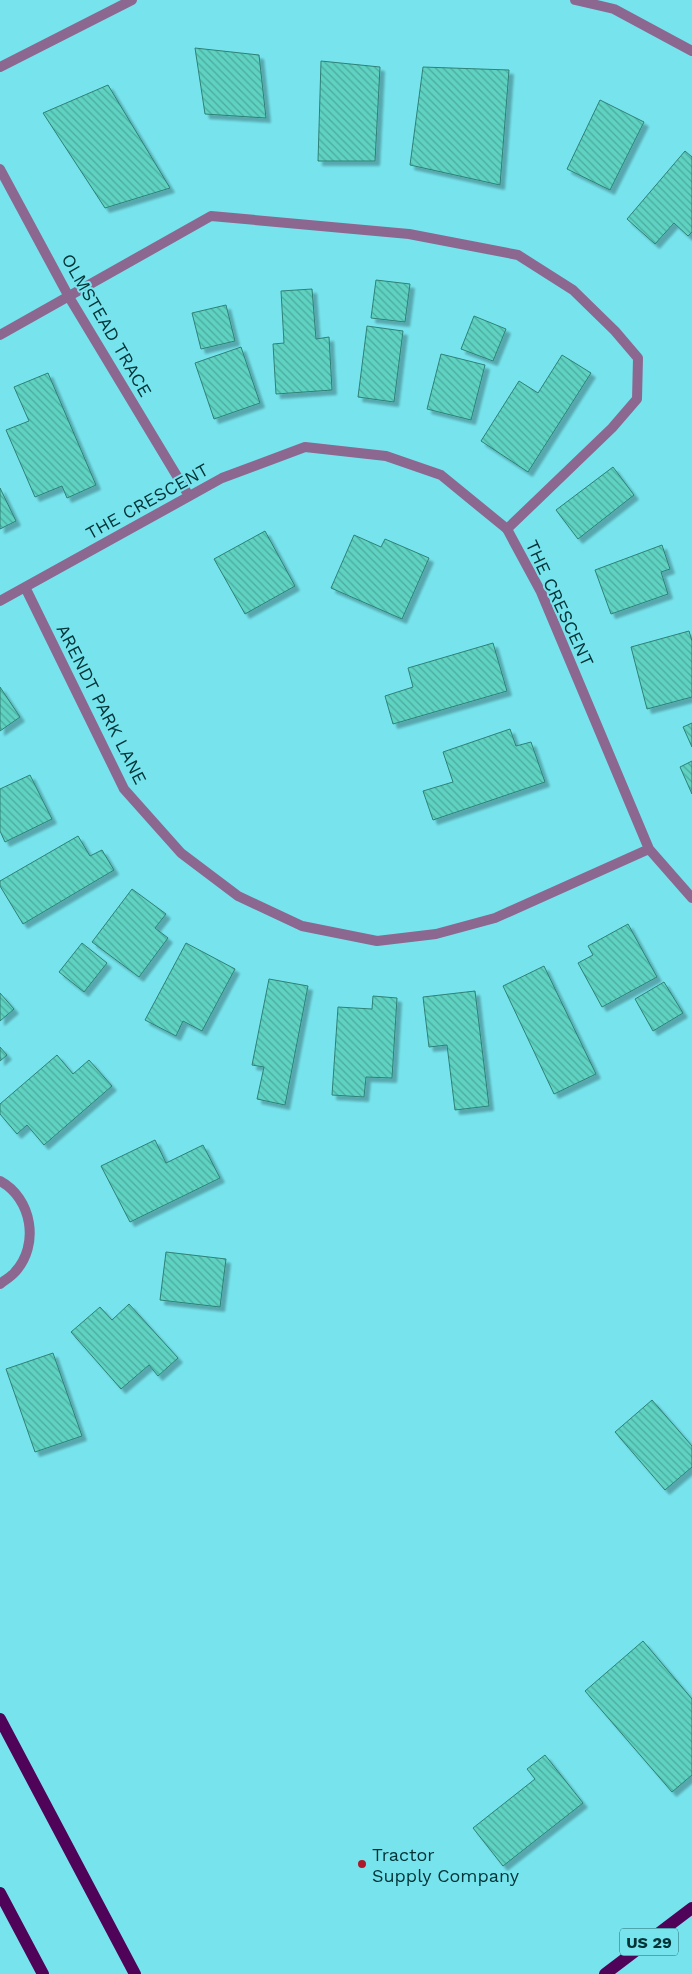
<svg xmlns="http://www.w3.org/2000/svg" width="692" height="1974" viewBox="0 0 692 1974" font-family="'Work Sans',sans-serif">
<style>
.building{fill:url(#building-back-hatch);stroke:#2e8176;filter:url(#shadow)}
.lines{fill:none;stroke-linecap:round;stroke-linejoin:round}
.service{stroke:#8c6891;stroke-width:10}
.minor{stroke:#8c6891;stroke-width:10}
.primary{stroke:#500459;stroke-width:12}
.poi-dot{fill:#ad1929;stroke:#77e4ed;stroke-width:2}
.labels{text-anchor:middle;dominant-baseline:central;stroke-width:4;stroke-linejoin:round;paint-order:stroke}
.shield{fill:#77e4ed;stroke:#24686e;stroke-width:1}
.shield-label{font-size:16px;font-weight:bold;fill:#003337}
.street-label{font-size:18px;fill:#003337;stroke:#77e4ed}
.poi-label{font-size:18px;fill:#003337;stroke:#77e4ed;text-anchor:start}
</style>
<defs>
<pattern id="building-back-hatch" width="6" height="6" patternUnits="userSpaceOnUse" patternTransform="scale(1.25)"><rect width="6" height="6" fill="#5ed2c1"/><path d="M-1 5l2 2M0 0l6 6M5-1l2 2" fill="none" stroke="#4bab9e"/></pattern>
<filter id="shadow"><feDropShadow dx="4.5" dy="4.5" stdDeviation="1" flood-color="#0004"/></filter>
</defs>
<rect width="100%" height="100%" fill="#77e4ed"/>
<path class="building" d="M195,48L259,55L266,118L205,114Z
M321,61L380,67L375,161H318Z
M423,67L509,70L500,185L410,165Z
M108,85L170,188L105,208L43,113Z
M600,100L644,122L610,190L567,169Z
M685,151L692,157V232L688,236L674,223L655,244L627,219Z
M376,280L410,284L405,322L371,318Z
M312,289L316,339L329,337L332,390L276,394L273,344L284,343L281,291Z
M226,305L235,341L201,349L192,313Z
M474,316L506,329L493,361L461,349Z
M367,326L403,331L394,402L358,397Z
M241,347L260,403L214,419L195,363Z
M441,354L485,365L471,420L427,409Z
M562,355L591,373L528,472L481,441L519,381L538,393Z
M48,373L96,485L67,498L62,486L35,497L6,430L29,421L14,387Z
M613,467L634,495L578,539L556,510Z
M0,488L16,521L0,529Z
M265,531L295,586L245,614L214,559Z
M354,535L381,547L385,539L429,558L402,619L331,588Z
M662,545L670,569L661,572L668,594L611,614L595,570Z
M689,631L692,641V697L647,709L631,647Z
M493,643L507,691L393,724L385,696L413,687L408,668Z
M0,687L20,717L0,731Z
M692,723V747L683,727Z
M510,729L516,746L531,742L545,782L433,820L423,791L453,782L443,752Z
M692,761V794L680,767Z
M30,775L52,819L5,842L0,831V789Z
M78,836L90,856L102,850L114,870L23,924L0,886V881Z
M132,889L166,914L155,928L168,938L139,977L92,942Z
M628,924L657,977L602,1007L578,963L593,955L588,946Z
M82,943L107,963L84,992L59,972Z
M186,943L235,969L202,1031L183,1021L176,1036L145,1020Z
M544,966L596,1074L554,1094L503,986Z
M269,979L308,986L285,1105L257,1099L264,1067L252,1065Z
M664,982L683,1013L653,1031L635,999Z
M475,991L489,1106L455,1110L447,1045L429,1047L423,997Z
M0,993L14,1009L0,1021Z
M373,996L397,998L392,1078L366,1077L364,1097L332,1095L338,1007L372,1009Z
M0,1047L7,1055L0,1061Z
M57,1055L73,1074L89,1060L112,1086L44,1145L27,1125L17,1134L0,1114V1104Z
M155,1140L166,1163L203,1145L220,1178L130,1222L101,1166Z
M166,1252L226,1259L220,1307L160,1300Z
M129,1304L178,1358L158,1376L149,1365L121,1389L71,1332L100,1307L112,1320Z
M53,1353L82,1436L35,1452L6,1369Z
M652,1400L692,1446V1467L665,1490L615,1432Z
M643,1641L692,1699V1775L672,1792L585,1691Z
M545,1755L583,1803L503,1866L473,1828L535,1779L527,1769Z"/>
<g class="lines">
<path class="service" d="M0,335L211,216L409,234L518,255L573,290L615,331L638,358L637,399L612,428L507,529"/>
<path class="minor" d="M575,0L614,9L692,51
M0,67L132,0
M0,169L69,297L189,496
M25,587L124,789L181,853L238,896L302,926L377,941L436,934L495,918L649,849
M0,601L222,478L305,447L386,456L441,475L507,529L541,592L649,849L692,898
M0,1181C32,1198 40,1245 15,1272C11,1277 5,1280 0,1284"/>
<path class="primary" d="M0,1719L135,1974
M0,1893L43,1974
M605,1974L692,1908"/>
</g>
<circle class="poi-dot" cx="362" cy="1864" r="5"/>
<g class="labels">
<rect class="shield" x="620" y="1928.5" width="58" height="27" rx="4"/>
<g class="shield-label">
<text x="649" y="1942">US 29</text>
</g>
<g class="street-label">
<text transform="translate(107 325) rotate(60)">OLMSTEAD TRACE</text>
<text transform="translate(147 501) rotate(-29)">THE CRESCENT</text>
<text transform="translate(560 603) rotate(65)">THE CRESCENT</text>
<text transform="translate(102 704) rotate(63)">ARENDT PARK LANE</text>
</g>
<g class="poi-label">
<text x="372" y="1854">Tractor<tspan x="372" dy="21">Supply Company</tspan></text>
</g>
</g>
</svg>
